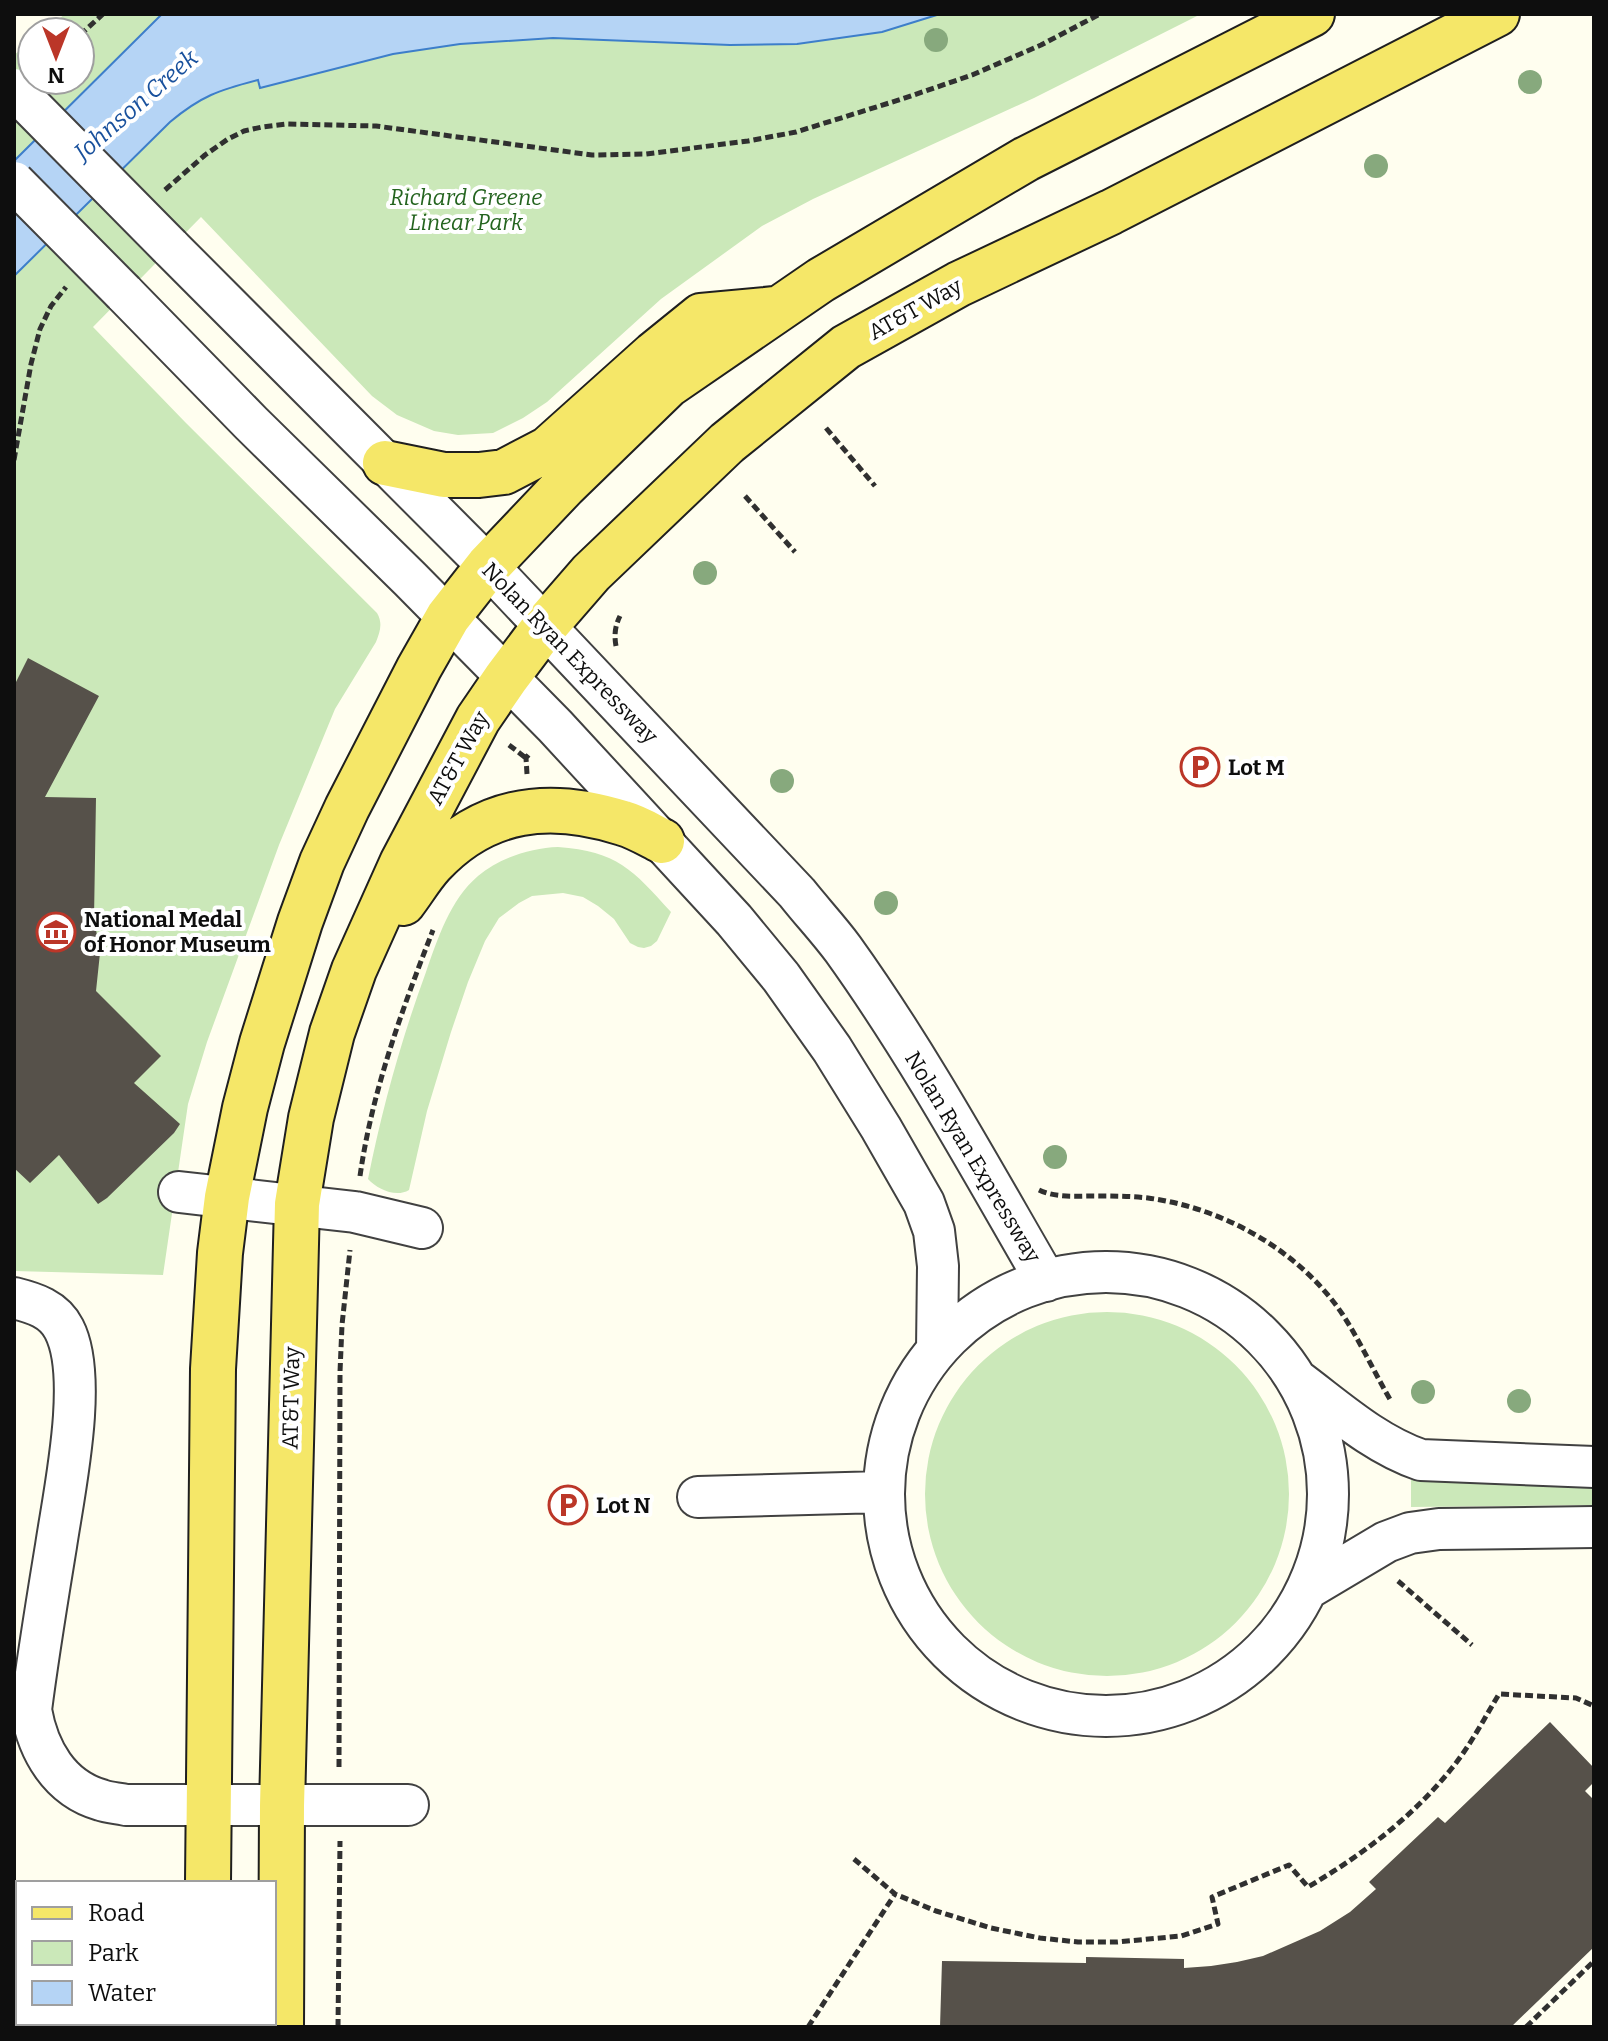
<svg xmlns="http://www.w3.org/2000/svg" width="1608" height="2041" viewBox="0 0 1608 2041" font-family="Bitter,serif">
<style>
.green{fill:#cbe8b9}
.water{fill:#b5d4f5;stroke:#3d7eca;stroke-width:2}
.building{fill:#56514a}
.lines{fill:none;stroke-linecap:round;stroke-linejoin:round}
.minor-casing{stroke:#414141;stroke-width:44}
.major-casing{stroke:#1f1f1f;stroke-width:48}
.path{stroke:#303030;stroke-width:5;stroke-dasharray:8 4;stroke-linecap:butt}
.minor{stroke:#fff;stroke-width:40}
.major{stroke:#f5e768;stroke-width:44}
.minor-bridge-casing{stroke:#414141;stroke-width:44;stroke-linecap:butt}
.minor-bridge{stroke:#fff;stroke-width:40}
.tree{fill:#87a97d}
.labels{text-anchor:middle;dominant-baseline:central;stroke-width:8;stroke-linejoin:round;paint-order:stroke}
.park-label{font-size:22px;font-style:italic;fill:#24641f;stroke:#fff}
.street-label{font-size:22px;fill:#0e0e0e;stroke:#fff}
.poi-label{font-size:22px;font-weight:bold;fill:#0e0e0e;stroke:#fff;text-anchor:start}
.water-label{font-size:24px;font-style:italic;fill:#19519d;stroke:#fff}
</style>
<rect width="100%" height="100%" fill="#fffeef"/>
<path class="green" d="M65,14H1201L1034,98L813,199L762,226L661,299L547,402L523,418L493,433L458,435L434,431L397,415L372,396L201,217L93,327L186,423L377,613C383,623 380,632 376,642L335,709L279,845L207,1042L188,1104L163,1275L14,1271V55L32,41V80H80V32H43Z
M558,847C617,851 633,870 671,912L657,941L651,946L644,948L638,947L630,943L614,919L598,906L583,897L563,893L532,896L519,903L499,918L485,941L468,982L451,1032L427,1111L409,1190C396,1198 377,1189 368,1179C382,1109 401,1040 426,972C438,938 450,900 478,876C499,858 531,848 558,847Z
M925 1494a182 182 0 1 1 364 0a182 182 0 1 1-364 0Z
M1411,1480L1594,1488V1505L1411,1507Z"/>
<path class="water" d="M162,14H940L882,32L797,44L730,45L553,38L460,44L393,54L260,88L258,80C219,90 201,96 170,122L14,276V161Z"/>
<path class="building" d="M28,658L99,696L45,797L96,798L94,918L100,953L96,991L161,1056L134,1083L180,1124L174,1133L107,1198L98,1204L59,1155L30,1183L14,1168V686Z
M1550,1722L1594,1768V1782L1585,1791L1594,1800V1947L1511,2027H940L942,1961L1086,1963V1957L1184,1959V1968L1211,1966L1237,1962L1263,1956L1320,1931L1350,1912L1376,1889L1369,1882L1438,1817L1445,1823Z"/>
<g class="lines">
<defs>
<path id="minor" d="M170,247L488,566L797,893C812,912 829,930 843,949C919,1055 981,1169 1046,1281
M124,293L251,423L410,579L555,726L734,920L781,977L832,1049L881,1128L924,1203L934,1231L938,1266L937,1350
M179,1192L355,1212L422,1228
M884 1494a222 222 0 1 1 444 0a222 222 0 1 1-444 0Z
M14,1298C34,1303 54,1309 64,1329C89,1377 64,1492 56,1546C47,1601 38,1655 31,1710C38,1750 59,1788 101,1800C109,1803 118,1803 126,1805H408
M1297,1380C1336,1409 1374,1444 1421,1460L1594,1467
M698,1497L883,1492
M1307,1589L1386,1542L1410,1533L1439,1529L1594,1527"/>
<path id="major" d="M385,463L444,475H479L504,472L548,449L654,354L701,316L775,309
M403,903C413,890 421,876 432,864C486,806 551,800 623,823C637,827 650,835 662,841
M208,1883L213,1369L220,1253L227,1197L245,1108L262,1043L300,922L322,862L347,808L419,668L448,617L488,566L564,486L668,385L821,280L1026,159L1312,14
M206,2027V2023
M281,2027L282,1806L297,1204L311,1118L332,1033L354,970L402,863L478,719L506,678L545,626L591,573L727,443L846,347L959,284L1111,212L1497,14"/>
</defs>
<use href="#minor" class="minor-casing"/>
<use href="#major" class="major-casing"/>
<path class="path" d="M80,35L103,14
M165,190L205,155L228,139L244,131L262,127L287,124L376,126L592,155L646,154L748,141L796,132L902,99L972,75L1041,45L1100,14
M826,428L875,486
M14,460L31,364L40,329L51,306L66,287
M745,496L795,552
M616,646C614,635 615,626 620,616
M509,745L526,758
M527,774L526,758L530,753
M360,1176C372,1091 402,1010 433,930
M1039,1190C1056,1198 1075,1196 1093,1196C1112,1196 1130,1196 1148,1198C1224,1208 1300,1251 1343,1315C1361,1343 1374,1372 1391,1401
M1398,1581L1472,1645
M339,1767L340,1372L342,1325L350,1250
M854,1859L895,1894L936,1911L991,1928L1040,1938L1078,1942H1117L1181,1936L1218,1924L1212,1897L1289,1865L1308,1887C1362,1855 1413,1817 1452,1768C1470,1746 1484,1719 1499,1694L1576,1698L1594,1706
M338,2027L340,1841
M808,2027L895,1894
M1526,2027L1594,1961"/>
<use href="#minor" class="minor"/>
<use href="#major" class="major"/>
<defs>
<path id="minor-bridge" d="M14,89L170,247
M14,182L124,293"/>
</defs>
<use href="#minor-bridge" class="minor-bridge-casing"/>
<use href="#minor-bridge" class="minor-bridge"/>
</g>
<g class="tree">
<circle cx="936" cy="40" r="12"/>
<circle cx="1530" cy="82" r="12"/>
<circle cx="1376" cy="166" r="12"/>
<circle cx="705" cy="573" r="12"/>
<circle cx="782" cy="781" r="12"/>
<circle cx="886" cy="903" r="12"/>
<circle cx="1055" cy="1157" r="12"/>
<circle cx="1423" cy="1392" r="12"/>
<circle cx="1519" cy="1401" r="12"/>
</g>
<defs>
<symbol id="parking-ring" viewBox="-11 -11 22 22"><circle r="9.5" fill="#fff" stroke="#bb3628" stroke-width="1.5"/><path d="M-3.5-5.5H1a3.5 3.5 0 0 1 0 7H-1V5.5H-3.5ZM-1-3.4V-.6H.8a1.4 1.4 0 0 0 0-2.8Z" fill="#bb3628"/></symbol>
<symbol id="museum-ring" viewBox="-11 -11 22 22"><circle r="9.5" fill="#fff" stroke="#bb3628" stroke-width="1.5"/><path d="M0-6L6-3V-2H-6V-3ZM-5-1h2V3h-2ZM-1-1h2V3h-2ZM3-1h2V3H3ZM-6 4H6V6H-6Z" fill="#bb3628"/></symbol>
</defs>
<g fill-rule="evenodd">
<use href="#parking-ring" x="1178" y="745" width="44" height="44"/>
<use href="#museum-ring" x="34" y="910" width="44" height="44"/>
<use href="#parking-ring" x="546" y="1483" width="44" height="44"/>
</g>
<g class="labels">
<g class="park-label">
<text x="466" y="197">Richard Greene<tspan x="466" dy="25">Linear Park</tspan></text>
</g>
<g class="street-label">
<text transform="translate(915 309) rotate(-29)">AT&amp;T Way</text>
<text transform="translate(570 653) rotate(46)">Nolan Ryan Expressway</text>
<text transform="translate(458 758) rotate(-61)">AT&amp;T Way</text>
<text transform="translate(973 1157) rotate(59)">Nolan Ryan Expressway</text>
<text transform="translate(291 1398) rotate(-89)">AT&amp;T Way</text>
</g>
<g class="poi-label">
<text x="1228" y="767">Lot M</text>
<text x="84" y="919">National Medal<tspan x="84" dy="25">of Honor Museum</tspan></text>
<text x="596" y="1505">Lot N</text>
</g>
<g class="water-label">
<text transform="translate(136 105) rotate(-41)">Johnson Creek</text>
</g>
</g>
<rect width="1608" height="2041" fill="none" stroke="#0e0e0e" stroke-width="32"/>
<rect x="16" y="1881" width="260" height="144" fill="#ffffff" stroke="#9f9f9f" stroke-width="2"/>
<rect x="32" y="1907" width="40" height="12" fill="#f5e768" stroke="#9f9f9f" stroke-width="2"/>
<text x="88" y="1921" font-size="24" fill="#0e0e0e">Road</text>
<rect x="32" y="1941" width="40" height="24" fill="#cbe8b9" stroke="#9f9f9f" stroke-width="2"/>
<text x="88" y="1961" font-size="24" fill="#0e0e0e">Park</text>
<rect x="32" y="1981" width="40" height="24" fill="#b5d4f5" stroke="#9f9f9f" stroke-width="2"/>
<text x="88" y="2001" font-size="24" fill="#0e0e0e">Water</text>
<g transform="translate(56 56) rotate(180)"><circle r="38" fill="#ffffff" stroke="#9f9f9f" stroke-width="2"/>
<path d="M0-6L14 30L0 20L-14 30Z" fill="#bb3628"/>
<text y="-12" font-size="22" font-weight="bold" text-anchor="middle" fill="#0e0e0e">N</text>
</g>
</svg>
